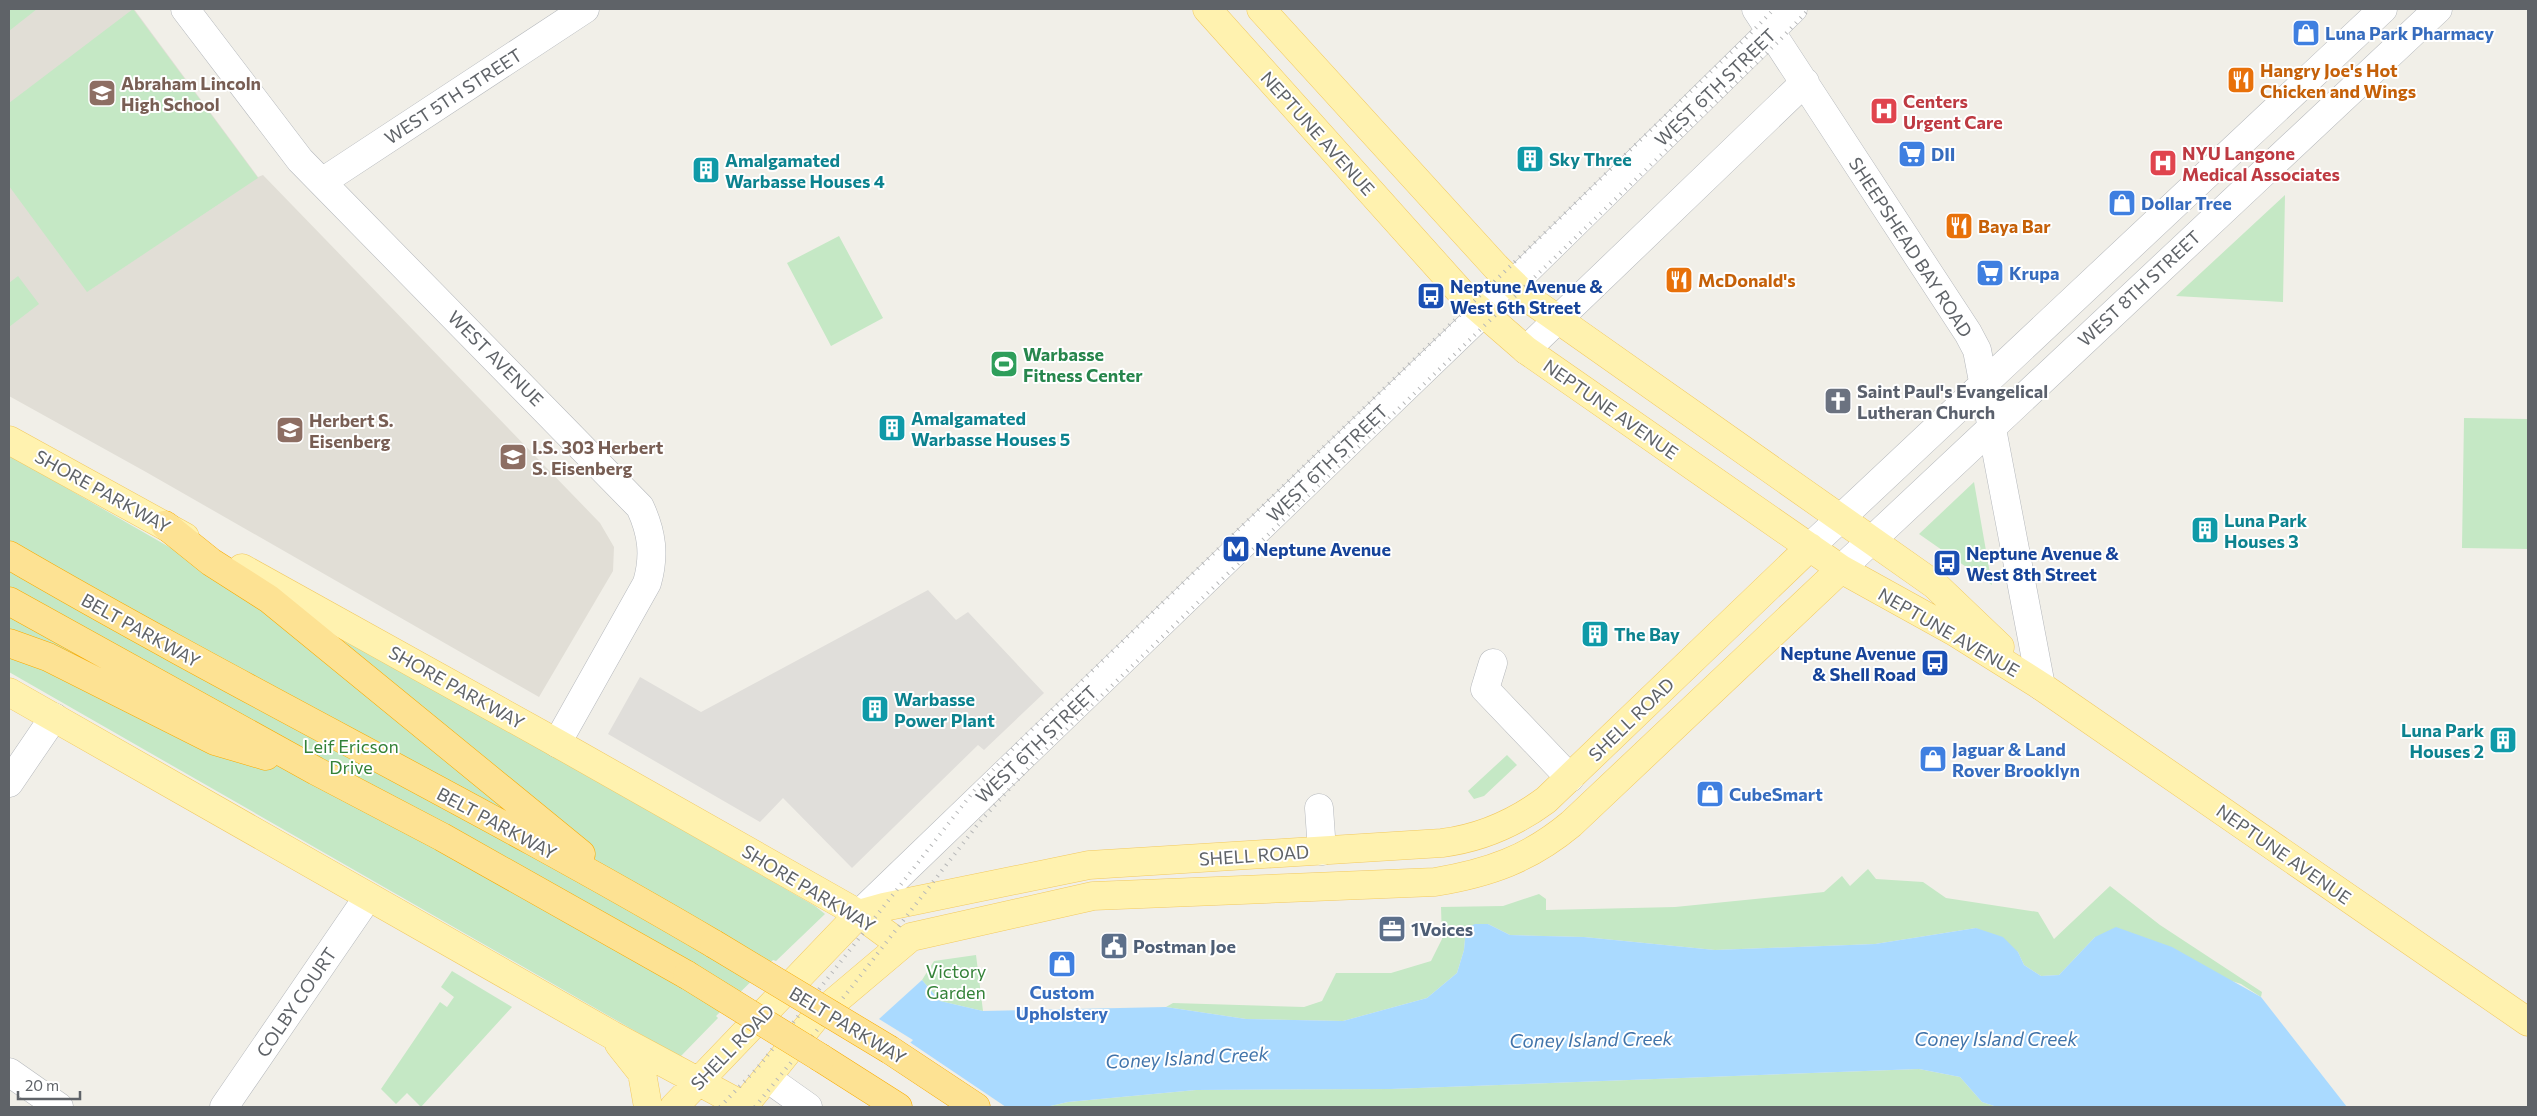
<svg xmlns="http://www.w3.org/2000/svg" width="2537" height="1116" viewBox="0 0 2537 1116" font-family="Commissioner,sans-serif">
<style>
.industrial{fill:#e0deda}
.education{fill:#e1ded6}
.green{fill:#c5e8c5}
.water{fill:#aadaff}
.pier{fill:#f1efe8}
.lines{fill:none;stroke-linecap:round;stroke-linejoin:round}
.minor-casing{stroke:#b5b8bc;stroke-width:29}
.major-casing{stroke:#f2c960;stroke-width:29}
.highway-casing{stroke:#f9ab00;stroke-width:29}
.minor{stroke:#fff;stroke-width:28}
.major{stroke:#fff2af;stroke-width:28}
.highway{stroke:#fde293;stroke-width:28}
.rail{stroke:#b6b7b8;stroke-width:4;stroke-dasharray:1 6;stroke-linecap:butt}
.highway-bridge-casing{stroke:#f9ab00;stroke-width:29;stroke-linecap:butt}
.highway-bridge{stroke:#fde293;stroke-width:28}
.labels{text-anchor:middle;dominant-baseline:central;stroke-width:4;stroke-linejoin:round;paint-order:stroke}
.shop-label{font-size:18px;font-weight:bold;fill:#366cbe;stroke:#fff;text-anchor:start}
.food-label{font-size:18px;font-weight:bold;fill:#c56008;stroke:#fff;text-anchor:start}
.education-label{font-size:18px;font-weight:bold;fill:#785e54;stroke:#fff;text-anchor:start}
.street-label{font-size:18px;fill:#5f6368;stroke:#fff}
.health-label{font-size:18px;font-weight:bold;fill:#be3a42;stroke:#fff;text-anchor:start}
.culture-label{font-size:18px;font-weight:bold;fill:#0d838f;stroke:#fff;text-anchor:start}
.transit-label{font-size:18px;font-weight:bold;fill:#164399;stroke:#fff;text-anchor:start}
.leisure-label{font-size:18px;font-weight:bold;fill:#27864d;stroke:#fff;text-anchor:start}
.worship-label{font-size:18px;font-weight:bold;fill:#5b616d;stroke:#fff;text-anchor:start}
.park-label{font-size:18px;fill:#348238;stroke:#fff}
.service-label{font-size:18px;font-weight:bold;fill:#4e5e75;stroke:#fff;text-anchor:start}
.water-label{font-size:19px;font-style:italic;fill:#4174aa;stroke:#fff}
</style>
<rect width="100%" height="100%" fill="#f1efe8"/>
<path class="industrial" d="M928,590L956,620L968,612L1044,693L984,750L978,745L852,868L783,798L760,822L608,734L640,677L701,712Z"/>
<path class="education" d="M9,9H134L258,177L263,175L600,523L614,547L613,571L539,697L146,472L9,396Z"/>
<path class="green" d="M9,9H37L9,31Z
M133,9L258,178L87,292L9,186V103Z
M2285,195L2283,302L2176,296Z
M839,236L883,318L831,346L787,263Z
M18,276L39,304L9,327V283Z
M2464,418L2528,419V549L2462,548Z
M9,455L251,594L349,646L327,626L815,906L825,914L776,961L773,960L716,1016L718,1018L681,1056L677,1055L9,672Z
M1974,482L1992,585L1919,534Z
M1507,755L1517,765L1484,796L1474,799L1468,791Z
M1868,869L1876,879L1923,882L1946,898L2038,912L2054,939L2110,886L2160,925L2262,992L2261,997L2241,984L2095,937L2059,975L2041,976L2024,965L2018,952L1976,928L1875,944L1715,950L1584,937L1510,935L1488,924L1466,928L1464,950L1457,973L1427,998L1343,1021L1246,1019L1166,1007L1173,1003L1304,1007L1322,1001L1336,973H1391L1431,961L1442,939L1441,907L1503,906L1539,894L1546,899V910L1675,907L1824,892L1842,876L1850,886Z
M976,955L983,1011L940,1001L922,980L934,961Z
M452,971L512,1007L421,1107L407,1093L396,1104L381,1089L440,1002L447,1007L454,997L441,987Z
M1919,1069L1960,1077L1982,1102L1997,1107H1046L1068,1102L1196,1090L1391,1089Z"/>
<path class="water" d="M1475,924H1488L1510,935L1584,937L1715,950L1875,944L1976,928L2003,937L2018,952L2024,965L2041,976L2059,975L2095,937L2116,927L2172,947L2261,997L2347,1107H1997L1982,1102L1960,1077L1919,1069L1391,1089L1196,1090L1068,1102L1046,1107H994L904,1049L913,1040L879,1019L922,980L940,1001L983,1011L1166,1007L1246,1019L1343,1021L1427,998L1457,973L1464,950L1466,928Z"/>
<path class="pier" d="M908,1041L1006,1107H990L902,1047Z"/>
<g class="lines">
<defs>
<path id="minor" d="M185,9L300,160L640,507C652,533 655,555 647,583L557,743
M1756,9L1968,333L1977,350L2041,686
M322,182L585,9
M1526,350L1805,82
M1810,547L2383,9
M1841,569L2438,9
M1493,663L1485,689L1570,778
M9,783L54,717
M1319,808L1322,851
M859,914L1513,284L1793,9
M9,1072L59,1107
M767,1078L808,1107
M224,1107L368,897"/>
<path id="major" d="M1207,9L1465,297L1526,350L1841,569L1953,631L2041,686L2528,1022
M1261,9L1496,267L1529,299L1935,585L2000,647
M9,440L185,537
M242,568L557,743L859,914L900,944
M9,692L612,1035L744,1106
M619,1044L642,1073L648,1107
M674,1107L859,914L884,907L1089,865L1442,843C1481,838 1515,823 1546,800L1810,547
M743,1107L815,1018L911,937L1093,896L1435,882C1489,873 1529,859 1571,824L1841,569"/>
<path id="highway" d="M165,525L211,562L269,599L581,854
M9,555C241,690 483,808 714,944
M9,601L316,771L442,837L687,975
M9,643L48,657L215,741L266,756
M890,1050L976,1107
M821,1058L898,1107"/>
</defs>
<use href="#minor" class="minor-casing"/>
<use href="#major" class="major-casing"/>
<use href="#highway" class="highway-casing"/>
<use href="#minor" class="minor"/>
<use href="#major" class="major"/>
<use href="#highway" class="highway"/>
<path class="rail" d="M720,1107L760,1065L977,787L1023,738L1750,34L1774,9
M755,1107L847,993L978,824L1039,756L1778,42L1809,9"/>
<defs>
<path id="highway-bridge" d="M714,944L890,1050
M687,975L821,1058"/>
</defs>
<use href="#highway-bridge" class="highway-bridge-casing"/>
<use href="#highway-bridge" class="highway-bridge"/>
</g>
<defs>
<symbol id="shop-square" viewBox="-11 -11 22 22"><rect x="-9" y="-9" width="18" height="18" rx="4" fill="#3f7fe0" stroke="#fff"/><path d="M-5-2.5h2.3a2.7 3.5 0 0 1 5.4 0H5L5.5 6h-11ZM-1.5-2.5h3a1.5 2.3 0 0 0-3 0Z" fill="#fff"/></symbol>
<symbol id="restaurant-square" viewBox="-11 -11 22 22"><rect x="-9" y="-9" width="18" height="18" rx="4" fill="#e8710a" stroke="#fff"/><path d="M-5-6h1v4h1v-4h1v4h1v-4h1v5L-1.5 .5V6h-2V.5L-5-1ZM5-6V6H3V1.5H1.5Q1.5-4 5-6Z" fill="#fff"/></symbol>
<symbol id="school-square" viewBox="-11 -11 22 22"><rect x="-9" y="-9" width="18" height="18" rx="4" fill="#8d6e63" stroke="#fff"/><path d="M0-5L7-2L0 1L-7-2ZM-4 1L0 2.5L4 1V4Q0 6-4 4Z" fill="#fff"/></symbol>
<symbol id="hospital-square" viewBox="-11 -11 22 22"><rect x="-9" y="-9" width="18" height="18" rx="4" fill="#e0444e" stroke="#fff"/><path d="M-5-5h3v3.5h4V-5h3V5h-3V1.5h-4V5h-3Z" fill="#fff"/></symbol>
<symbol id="supermarket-square" viewBox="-11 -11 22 22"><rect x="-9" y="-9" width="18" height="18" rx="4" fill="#3f7fe0" stroke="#fff"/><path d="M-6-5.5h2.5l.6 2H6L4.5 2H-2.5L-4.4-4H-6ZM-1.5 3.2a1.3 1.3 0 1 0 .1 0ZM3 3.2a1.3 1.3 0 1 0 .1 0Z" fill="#fff"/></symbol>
<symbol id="building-square" viewBox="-11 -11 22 22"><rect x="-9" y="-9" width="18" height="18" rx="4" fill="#0f9aa8" stroke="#fff"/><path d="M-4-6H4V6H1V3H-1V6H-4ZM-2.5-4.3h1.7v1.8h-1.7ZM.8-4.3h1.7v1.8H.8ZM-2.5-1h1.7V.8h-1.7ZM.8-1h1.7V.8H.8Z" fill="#fff"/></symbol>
<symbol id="bus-square" viewBox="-11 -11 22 22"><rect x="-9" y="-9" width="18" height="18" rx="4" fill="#1a4fb4" stroke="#fff"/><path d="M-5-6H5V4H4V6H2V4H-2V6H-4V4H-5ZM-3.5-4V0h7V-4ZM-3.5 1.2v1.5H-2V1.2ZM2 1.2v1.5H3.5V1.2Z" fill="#fff"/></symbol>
<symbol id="stadium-square" viewBox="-11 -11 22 22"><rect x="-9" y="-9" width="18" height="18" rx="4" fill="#2e9e5b" stroke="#fff"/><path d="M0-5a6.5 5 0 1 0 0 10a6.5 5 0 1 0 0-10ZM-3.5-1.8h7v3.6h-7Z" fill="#fff"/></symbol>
<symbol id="church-square" viewBox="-11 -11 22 22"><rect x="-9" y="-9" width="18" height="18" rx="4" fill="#6b7280" stroke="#fff"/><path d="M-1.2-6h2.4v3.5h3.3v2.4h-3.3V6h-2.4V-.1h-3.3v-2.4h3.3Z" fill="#fff"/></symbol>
<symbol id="metro-square" viewBox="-11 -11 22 22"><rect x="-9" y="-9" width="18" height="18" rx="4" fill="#1a4fb4" stroke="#fff"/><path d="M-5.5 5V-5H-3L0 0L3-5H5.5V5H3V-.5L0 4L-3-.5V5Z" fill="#fff"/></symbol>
<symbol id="office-square" viewBox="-11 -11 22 22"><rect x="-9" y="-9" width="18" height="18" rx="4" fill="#5c6f8a" stroke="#fff"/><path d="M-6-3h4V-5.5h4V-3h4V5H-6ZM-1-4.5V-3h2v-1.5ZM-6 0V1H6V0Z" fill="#fff"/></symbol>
<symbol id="civic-square" viewBox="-11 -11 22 22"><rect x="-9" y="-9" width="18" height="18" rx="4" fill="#5c6f8a" stroke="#fff"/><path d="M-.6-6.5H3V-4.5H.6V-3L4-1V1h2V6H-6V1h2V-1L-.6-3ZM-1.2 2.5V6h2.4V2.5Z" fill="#fff"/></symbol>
</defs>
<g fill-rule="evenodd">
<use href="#shop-square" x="2290" y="17" width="32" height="32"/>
<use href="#restaurant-square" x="2225" y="64" width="32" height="32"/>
<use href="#school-square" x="86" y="77" width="32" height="32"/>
<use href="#hospital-square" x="1868" y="95" width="32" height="32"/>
<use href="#supermarket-square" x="1896" y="138" width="32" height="32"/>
<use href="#building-square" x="1514" y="143" width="32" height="32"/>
<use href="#hospital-square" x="2147" y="147" width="32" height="32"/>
<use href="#building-square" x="690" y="154" width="32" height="32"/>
<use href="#shop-square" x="2106" y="187" width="32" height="32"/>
<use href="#restaurant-square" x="1943" y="210" width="32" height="32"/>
<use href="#supermarket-square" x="1974" y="257" width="32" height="32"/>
<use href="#restaurant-square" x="1663" y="264" width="32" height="32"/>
<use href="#bus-square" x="1415" y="280" width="32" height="32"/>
<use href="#stadium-square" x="988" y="348" width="32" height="32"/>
<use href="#church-square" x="1822" y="385" width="32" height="32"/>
<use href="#building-square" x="876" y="412" width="32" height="32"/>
<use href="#school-square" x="274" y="414" width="32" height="32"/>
<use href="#school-square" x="497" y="441" width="32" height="32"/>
<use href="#building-square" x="2189" y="514" width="32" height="32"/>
<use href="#metro-square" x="1220" y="533" width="32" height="32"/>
<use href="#bus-square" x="1931" y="547" width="32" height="32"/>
<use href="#building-square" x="1579" y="618" width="32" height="32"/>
<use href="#bus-square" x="1919" y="647" width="32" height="32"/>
<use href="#building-square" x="859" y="693" width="32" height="32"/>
<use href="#building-square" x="2487" y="724" width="32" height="32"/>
<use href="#shop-square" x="1917" y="743" width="32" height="32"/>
<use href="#shop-square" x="1694" y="778" width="32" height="32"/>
<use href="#office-square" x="1376" y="913" width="32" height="32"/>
<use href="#civic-square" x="1098" y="930" width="32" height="32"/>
<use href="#shop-square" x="1046" y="948" width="32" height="32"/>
</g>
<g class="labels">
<g class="shop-label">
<text x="2325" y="33">Luna Park Pharmacy</text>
<text x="1931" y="154">DII</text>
<text x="2141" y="203">Dollar Tree</text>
<text x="2009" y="273">Krupa</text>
<text x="1952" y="749">Jaguar &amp; Land<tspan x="1952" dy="21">Rover Brooklyn</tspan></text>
<text x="1729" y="794">CubeSmart</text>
<text x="1062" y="992" text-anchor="middle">Custom<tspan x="1062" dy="21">Upholstery</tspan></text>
</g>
<g class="food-label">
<text x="2260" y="70">Hangry Joe's Hot<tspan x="2260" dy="21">Chicken and Wings</tspan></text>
<text x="1978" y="226">Baya Bar</text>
<text x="1698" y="280">McDonald's</text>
</g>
<g class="education-label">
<text x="121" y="83">Abraham Lincoln<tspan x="121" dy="21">High School</tspan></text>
<text x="309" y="420">Herbert S.<tspan x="309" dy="21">Eisenberg</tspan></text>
<text x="532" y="447">I.S. 303 Herbert<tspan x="532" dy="21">S. Eisenberg</tspan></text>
</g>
<g class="street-label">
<text transform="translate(1715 87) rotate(-44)">WEST 6TH STREET</text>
<text transform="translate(453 96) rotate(-33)">WEST 5TH STREET</text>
<text transform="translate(1318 133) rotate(48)">NEPTUNE AVENUE</text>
<text transform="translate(1911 247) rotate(57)">SHEEPSHEAD BAY ROAD</text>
<text transform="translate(2139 288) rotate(-43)">WEST 8TH STREET</text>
<text transform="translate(496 358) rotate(45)">WEST AVENUE</text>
<text transform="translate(1611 409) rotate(35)">NEPTUNE AVENUE</text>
<text transform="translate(1327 463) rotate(-44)">WEST 6TH STREET</text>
<text transform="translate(103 491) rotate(29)">SHORE PARKWAY</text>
<text transform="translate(141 630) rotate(29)">BELT PARKWAY</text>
<text transform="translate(1949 632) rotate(30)">NEPTUNE AVENUE</text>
<text transform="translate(457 687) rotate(29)">SHORE PARKWAY</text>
<text transform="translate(1631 719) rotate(-44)">SHELL ROAD</text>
<text transform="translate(1036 744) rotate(-44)">WEST 6TH STREET</text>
<text transform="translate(497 823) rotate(28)">BELT PARKWAY</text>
<text transform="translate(2284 854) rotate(35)">NEPTUNE AVENUE</text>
<text transform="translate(1254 855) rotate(-4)">SHELL ROAD</text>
<text transform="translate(809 888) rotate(31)">SHORE PARKWAY</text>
<text transform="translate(296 1002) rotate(-56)">COLBY COURT</text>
<text transform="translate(848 1025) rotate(31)">BELT PARKWAY</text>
<text transform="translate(732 1047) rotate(-46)">SHELL ROAD</text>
</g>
<g class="health-label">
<text x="1903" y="101">Centers<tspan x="1903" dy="21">Urgent Care</tspan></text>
<text x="2182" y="153">NYU Langone<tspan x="2182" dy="21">Medical Associates</tspan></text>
</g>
<g class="culture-label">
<text x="1549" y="159">Sky Three</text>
<text x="725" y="160">Amalgamated<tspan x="725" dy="21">Warbasse Houses 4</tspan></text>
<text x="911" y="418">Amalgamated<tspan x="911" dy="21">Warbasse Houses 5</tspan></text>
<text x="2224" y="520">Luna Park<tspan x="2224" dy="21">Houses 3</tspan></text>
<text x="1614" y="634">The Bay</text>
<text x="894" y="699">Warbasse<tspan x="894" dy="21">Power Plant</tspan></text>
<text x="2484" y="730" text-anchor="end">Luna Park<tspan x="2484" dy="21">Houses 2</tspan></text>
</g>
<g class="transit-label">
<text x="1450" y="286">Neptune Avenue &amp;<tspan x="1450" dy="21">West 6th Street</tspan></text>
<text x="1255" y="549">Neptune Avenue</text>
<text x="1966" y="553">Neptune Avenue &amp;<tspan x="1966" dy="21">West 8th Street</tspan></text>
<text x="1916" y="653" text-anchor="end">Neptune Avenue<tspan x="1916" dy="21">&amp; Shell Road</tspan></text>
</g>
<g class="leisure-label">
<text x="1023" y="354">Warbasse<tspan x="1023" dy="21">Fitness Center</tspan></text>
</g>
<g class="worship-label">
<text x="1857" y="391">Saint Paul's Evangelical<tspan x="1857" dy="21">Lutheran Church</tspan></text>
</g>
<g class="park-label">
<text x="351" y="746">Leif Ericson<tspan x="351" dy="21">Drive</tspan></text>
<text x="956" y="971">Victory<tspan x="956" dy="21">Garden</tspan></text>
</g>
<g class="service-label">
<text x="1411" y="929">1Voices</text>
<text x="1133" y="946">Postman Joe</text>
</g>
<g class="water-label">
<text x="1996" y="1038">Coney Island Creek</text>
<text transform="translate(1591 1039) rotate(-1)">Coney Island Creek</text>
<text transform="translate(1187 1057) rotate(-3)">Coney Island Creek</text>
</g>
</g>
<rect width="2537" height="1116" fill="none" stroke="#5f6368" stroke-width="20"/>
<path d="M18 1091v8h62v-8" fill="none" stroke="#5f6368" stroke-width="2.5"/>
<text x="25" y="1091" font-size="15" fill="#5f6368" stroke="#ffffff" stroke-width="4" paint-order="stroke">20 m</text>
</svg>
